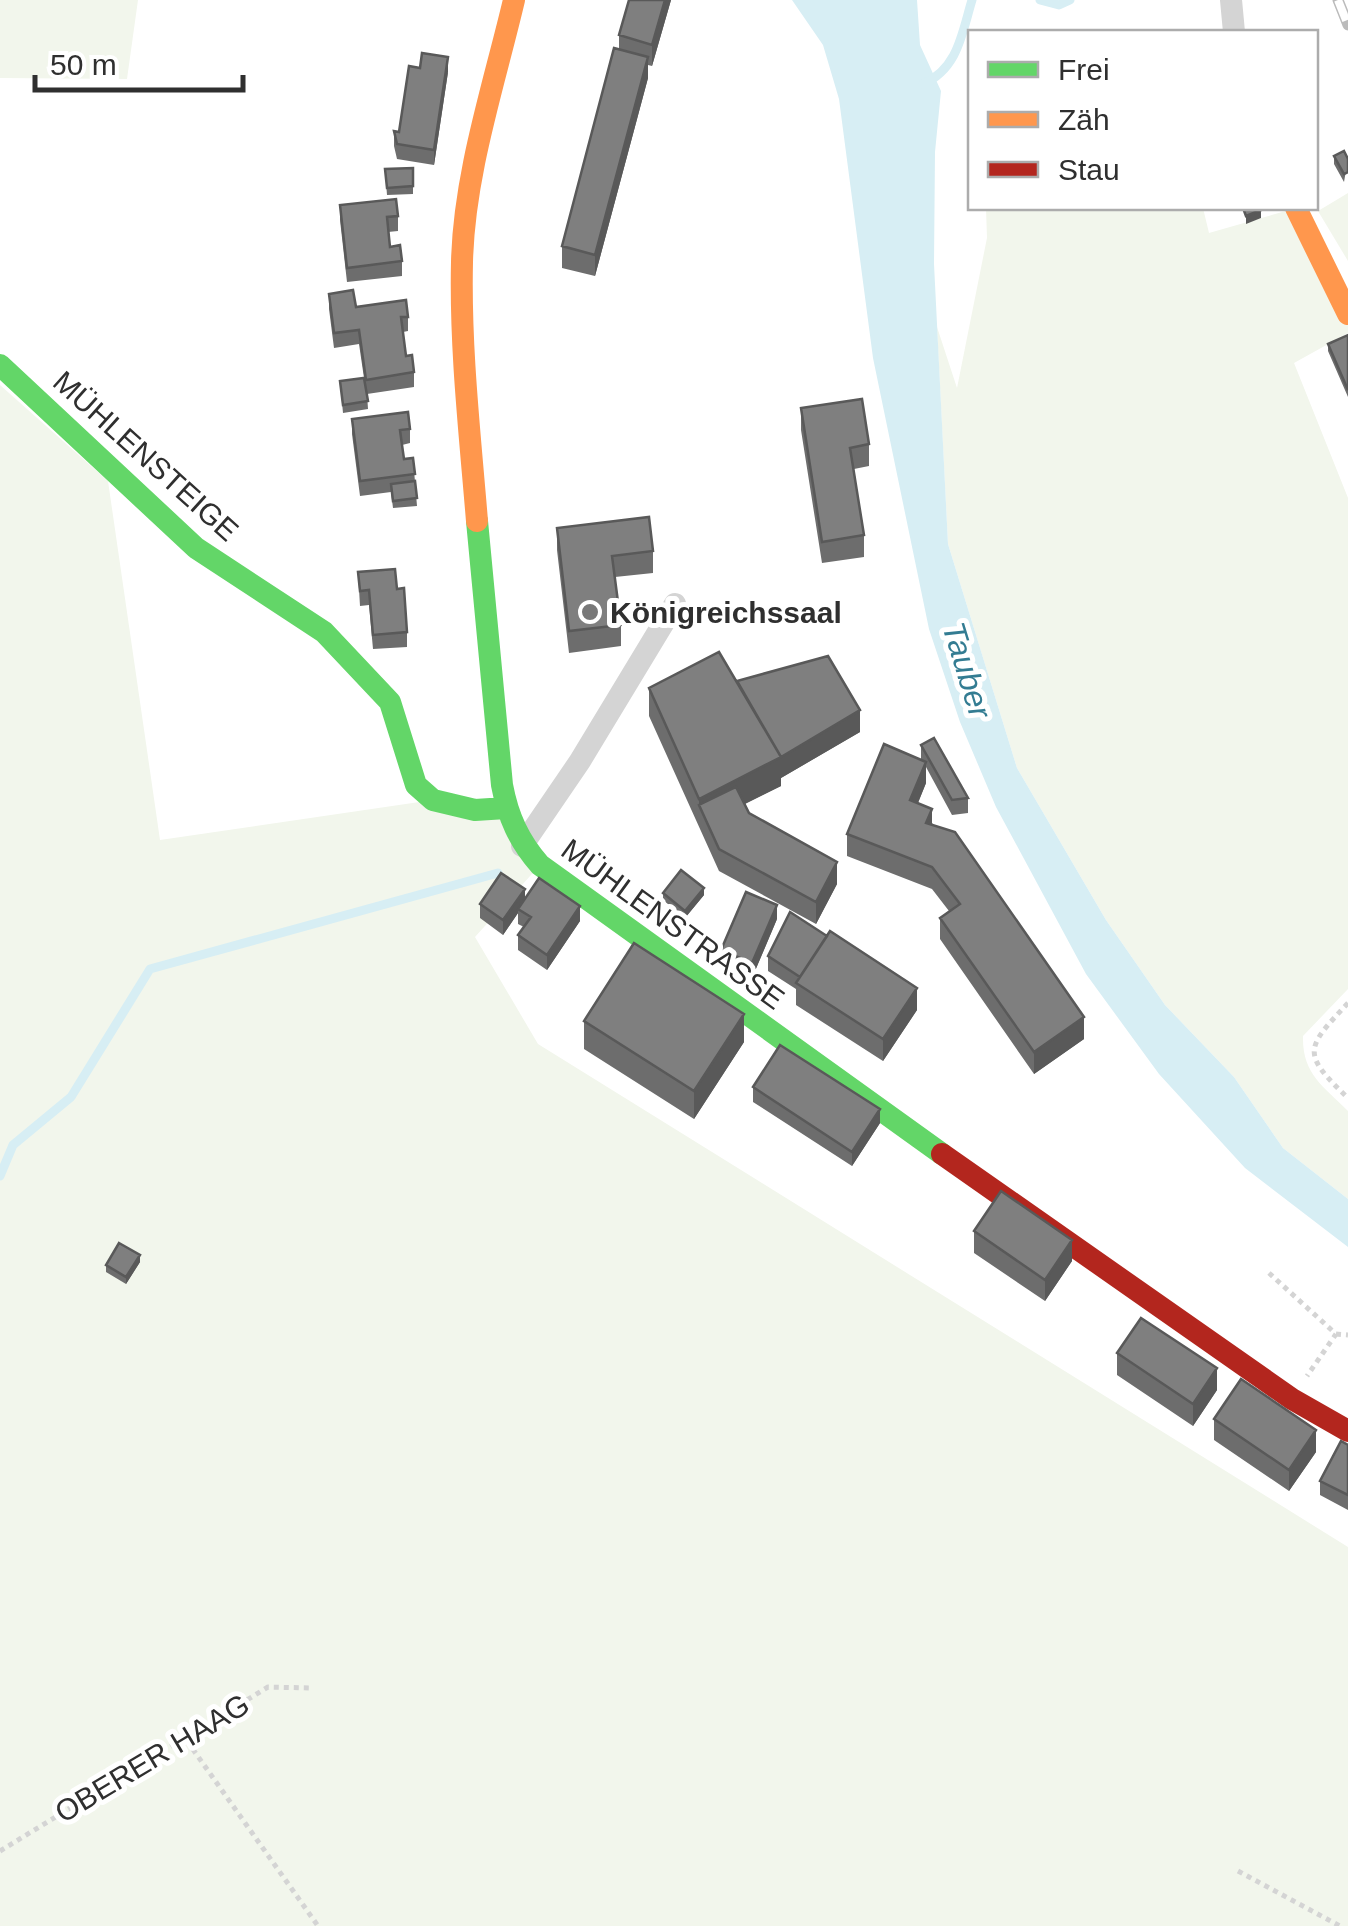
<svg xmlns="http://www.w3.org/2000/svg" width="1348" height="1926" viewBox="0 0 1348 1926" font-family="Arial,sans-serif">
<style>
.green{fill:#f2f6ec}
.water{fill:#d7eef4}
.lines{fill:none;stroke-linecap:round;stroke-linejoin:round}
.stream{stroke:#d7eef4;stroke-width:9}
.path{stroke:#d4d4d4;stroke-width:5;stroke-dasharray:5 5;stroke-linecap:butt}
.street{stroke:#d4d4d4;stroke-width:22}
.fast{stroke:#63d668;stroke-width:22}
.slow{stroke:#ff974d;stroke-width:22}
.jam{stroke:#b3261e;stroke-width:22}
.rail-casing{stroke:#bbb;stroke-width:11}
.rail{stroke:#fff;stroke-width:8;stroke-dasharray:22;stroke-linecap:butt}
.wall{fill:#6d6d6d}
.shaded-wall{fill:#595959}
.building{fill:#7f7f7f;stroke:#595959;stroke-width:2.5}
.poi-dot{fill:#787878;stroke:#fff;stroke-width:4}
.labels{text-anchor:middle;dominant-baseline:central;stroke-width:10;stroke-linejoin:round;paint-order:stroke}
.street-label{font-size:30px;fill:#2f2f2f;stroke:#fff}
.poi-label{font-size:30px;font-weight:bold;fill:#2f2f2f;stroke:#fff;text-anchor:start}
.water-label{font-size:32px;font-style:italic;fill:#337c92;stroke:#fff}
</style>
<rect width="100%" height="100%" fill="#fff"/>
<path class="green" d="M0,0H138L127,79L0,78Z
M1348,193V261L1318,211Z
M986,208H1203L1209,233L1296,208L1348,313V333L1294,363L1348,498V989L1303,1036C1302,1074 1323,1086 1348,1111V1199L1283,1148L1234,1077L1165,1005L1106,920L1017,768L948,544L937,327L957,388L987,238Z
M0,385L108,481L160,840L433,800L506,808L540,865L475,937L538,1044L1348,1547V1926H0Z"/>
<path class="water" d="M792,0H917L920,45L941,91L935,152L934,264L948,544L1017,768L1106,920L1165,1005L1234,1077L1283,1148L1348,1199V1247L1245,1168L1159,1074L1086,974L996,807L960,722L929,629L873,358L839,99L823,45Z"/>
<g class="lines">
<path class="stream" d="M1040,0L1059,5L1070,0
M923,84C958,69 962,33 972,0
M0,1176L13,1145L71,1097L150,969L498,873"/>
<path class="path" d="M1348,1003C1305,1049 1301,1053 1348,1098
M1269,1273L1336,1334L1307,1376
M1336,1334L1348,1335
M187,1741L318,1926
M0,1851L268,1687L310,1688
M1238,1871L1340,1926"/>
<path class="street" d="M1231,0L1234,32
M522,846L580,761L675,604"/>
<path class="fast" d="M0,365L196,548L324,632L390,702L416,785L433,800L475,810L506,808
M477,521L502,785C508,817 519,841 540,865L942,1154"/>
<path class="slow" d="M1296,208L1348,314
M477,521C470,435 460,348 462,262C464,174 494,85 514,0"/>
<path class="jam" d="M942,1154L1292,1399L1348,1431"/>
<defs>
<path id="rail" d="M1338,0L1348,25"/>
</defs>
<use href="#rail" class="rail-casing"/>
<use href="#rail" class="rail"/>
</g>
<path class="wall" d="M629,0H671L652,66L648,65V78L595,276L562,268V246L619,49V35Z
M448,72L434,165L397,159L394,146V131L399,132Z
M1334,156L1348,159L1344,182L1334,164Z
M413,168V194L387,195L385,169Z
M340,205L398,216V231L388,232L390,247L402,261V276L347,282L340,220Z
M329,294L356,307L408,317V331L403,332L406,356L414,372V387L367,394L368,409L343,413L340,381L364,378L359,344L334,348L329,309Z
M1348,335V397L1328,351V344Z
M801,408L869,444V466L854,469L864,535V557L822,563L801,430Z
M352,419L410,429V443L402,445L404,459L413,458L417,506L393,508L391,492L360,496L352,434Z
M557,528L653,551V573L615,577L621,625V646L569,653L557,550Z
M358,572L397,589L407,632V647L373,649L369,605L360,606Z
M737,681L860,732L781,778V786L744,804L749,813L837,884L816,924L719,871L649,716V688Z
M921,745L968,798V813L952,815L926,767V783L918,803L1084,1039L1034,1074L940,939V918L949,911L932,889L847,856V834L921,760Z
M663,893L704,895L685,918L663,900Z
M525,899L580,921L547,970L518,950V935L524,927L518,924V913L503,935L480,918V904Z
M777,919L752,978L721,964V950Z
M768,956L917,1010L883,1061L796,1005V989L768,971Z
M584,1021L744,1042L694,1119L584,1049Z
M753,1087L880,1123L852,1166L753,1102Z
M974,1231L1072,1261L1045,1301L974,1253Z
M140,1262L126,1284L106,1272V1265Z
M1117,1353L1217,1390L1193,1426L1117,1375Z
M1214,1419L1316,1452L1289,1491L1214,1440Z
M1348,1445V1510L1320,1495V1481Z"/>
<path class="shaded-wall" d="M665,0H671L652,66V45Z
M448,57V72L434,165V150Z
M648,57V78L595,276V255Z
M1261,210V218L1246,224V216Z
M860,710V732L781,778V786L707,823L699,805V799Z
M926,762V783L910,822V800Z
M932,809V830L926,823Z
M837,862V884L816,924V902Z
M704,888V895L685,918V911Z
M525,889V904L518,909V913L503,935V920Z
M777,905V919L752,978V963Z
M580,906V921L547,970V955Z
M917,988V1010L883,1061V1039Z
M744,1014V1042L694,1119V1091Z
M1084,1017V1039L1034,1074V1052Z
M880,1109V1123L852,1166V1152Z
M1072,1240V1261L1045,1301V1280Z
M140,1255V1262L126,1284V1277Z
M1217,1368V1390L1193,1426V1404Z
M1316,1430V1452L1289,1491V1470Z"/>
<path class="building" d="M629,0H665L652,45L619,35Z
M614,48L648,57L595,255L562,246Z
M422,53L448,57L434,150L397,144L394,131L399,132L409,66L420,68Z
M1344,151L1348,159V172L1344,174L1334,156Z
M413,168V186L387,188L385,169Z
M396,199L398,216L387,217L390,247L400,245L402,261L347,268L340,205Z
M1243,208H1260L1261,210L1246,216Z
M353,290L356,307L406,300L408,317H401L406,356L412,355L414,372L366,380L359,330L334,333L329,294Z
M1348,335V390L1328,344Z
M364,378L368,401L343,405L340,381Z
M862,399L869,444L850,448L864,535L822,542L801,408Z
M408,412L410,429L400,430L402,445L404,459L413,458L415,474L360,481L352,419Z
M415,481L417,498L393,501L391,484Z
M649,517L653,551L612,556L621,625L569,631L557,528Z
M395,569L397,589L404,588L407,632L373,635L369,590L360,591L358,572Z
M719,652L781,757L699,799L649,688Z
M828,656L860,710L781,757L737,681Z
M934,738L968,798L952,800L921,745Z
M884,744L926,762L910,800L932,809L926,823L955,832L1084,1017L1034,1052L940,918L960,904L932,867L847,834Z
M736,787L749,813L837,862L816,902L719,849L699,805Z
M681,870L704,888L685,911L663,893Z
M501,873L525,889L503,920L480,904Z
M539,878L580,906L547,955L518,935L531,917L518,909Z
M746,892L777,905L752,963L721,950Z
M790,912L827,936L800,977L768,956Z
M830,931L917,988L883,1039L796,983Z
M634,943L744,1014L694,1091L584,1021Z
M780,1045L880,1109L852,1152L753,1087Z
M1001,1191L1072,1240L1045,1280L974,1231Z
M119,1243L140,1255L126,1277L106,1265Z
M1141,1318L1217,1368L1193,1404L1117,1353Z
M1241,1379L1316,1430L1289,1470L1214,1419Z
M1341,1441L1348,1445V1495L1320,1481Z"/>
<circle class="poi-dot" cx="590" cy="612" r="10"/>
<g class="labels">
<g class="street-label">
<text transform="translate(146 456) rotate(42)">MÜHLENSTEIGE</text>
<text transform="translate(673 924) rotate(36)">MÜHLENSTRASSE</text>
<text transform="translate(152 1758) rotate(-31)">OBERER HAAG</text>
</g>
<g class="poi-label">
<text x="610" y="612">Königreichssaal</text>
</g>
<g class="water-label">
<text transform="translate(967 670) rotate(73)">Tauber</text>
</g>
</g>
<rect x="968" y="30" width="350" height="180" fill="#ffffff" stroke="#acacac" stroke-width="2.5"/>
<rect x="988" y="62" width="50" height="15" fill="#63d668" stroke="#acacac" stroke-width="2.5"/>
<text x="1058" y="80" font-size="30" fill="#2f2f2f">Frei</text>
<rect x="988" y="112" width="50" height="15" fill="#ff974d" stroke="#acacac" stroke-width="2.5"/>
<text x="1058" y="130" font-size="30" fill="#2f2f2f">Zäh</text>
<rect x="988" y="162" width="50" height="15" fill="#b3261e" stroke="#acacac" stroke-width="2.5"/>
<text x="1058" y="180" font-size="30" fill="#2f2f2f">Stau</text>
<path d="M35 75v15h208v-15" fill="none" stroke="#2f2f2f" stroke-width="5"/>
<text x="50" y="75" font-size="30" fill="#2f2f2f" stroke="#ffffff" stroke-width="8" paint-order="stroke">50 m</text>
</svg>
